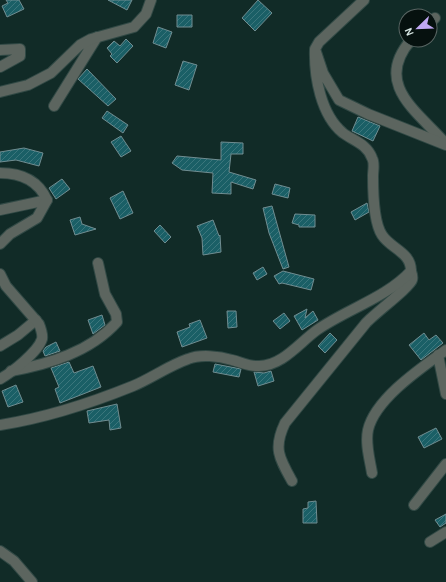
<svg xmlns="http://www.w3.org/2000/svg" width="446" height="582" viewBox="0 0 446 582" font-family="Karla,sans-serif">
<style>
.building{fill:url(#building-hatch);stroke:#708d91}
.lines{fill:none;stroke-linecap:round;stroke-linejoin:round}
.minor-casing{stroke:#314945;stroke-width:12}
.tertiary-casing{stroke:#314945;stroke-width:12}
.minor{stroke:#5c655f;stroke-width:10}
.tertiary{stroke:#5c655f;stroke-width:10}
</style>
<defs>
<pattern id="building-hatch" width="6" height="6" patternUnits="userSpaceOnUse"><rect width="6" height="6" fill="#1a5f66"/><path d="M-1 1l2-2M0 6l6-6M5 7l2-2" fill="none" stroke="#3b767c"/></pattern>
</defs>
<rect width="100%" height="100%" fill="#112b27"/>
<path class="building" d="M6,0H19L24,9L7,17L2,6L8,3Z
M108,0H132L127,10Z
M258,0L272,13L255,31L242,18Z
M177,15H192V27H177Z
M158,27L172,32L166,48L153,43Z
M126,39L133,46L117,63L110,56L112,54L107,48L114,41L120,46Z
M183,61L197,65L189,90L175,85Z
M87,69L116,99L108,106L78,79Z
M107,111L128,125L123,133L102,118Z
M358,117L380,126L373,141L352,131Z
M121,136L131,151L121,157L111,142Z
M221,142L243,143V154H231L229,172L256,180L253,189L231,182V194L212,193L213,173L182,170L172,163L177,156L221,160Z
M24,148L43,153L39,166L16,160L0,162V152Z
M62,179L70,189L56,199L49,188Z
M275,184L290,188L288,198L272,194Z
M123,191L133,213L120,219L110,198Z
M367,203L369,212L355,220L351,212Z
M272,206L289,267L283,269L269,233L263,208Z
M295,214L315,215V227H299V225L292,223Z
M80,217L82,224L96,229L75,235L70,220Z
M213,220L219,236L220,235L221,252L203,255L202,238L197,226Z
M160,225L171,237L165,243L154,231Z
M263,267L267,274L257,280L253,273Z
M283,271L314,279L311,290L282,283L279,284L274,276Z
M307,309L305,318L313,311L318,320L302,330L294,316Z
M227,311H236L237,327L228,328Z
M284,313L290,321L280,329L273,321Z
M102,315L105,325L93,334L88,320Z
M200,320L207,338L182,347L177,332L190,327L189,324Z
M330,333L337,340L325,353L318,346Z
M424,333L429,340L436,335L443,343L421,360L409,345Z
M56,342L60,351L45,356L43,351L46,347Z
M69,362L74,373L93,366L101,387L60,403L55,389L59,387L51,368Z
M215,364L241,369L239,377L213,372Z
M271,371L274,381L258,386L254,372L264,373Z
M16,385L23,402L8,407L2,391Z
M117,404L121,428L110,430L109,420L89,423L87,411Z
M436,428L442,439L424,448L418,437Z
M316,501L317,523H303V509L308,508V502Z
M446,514V523L440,527L435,520Z"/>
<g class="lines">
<defs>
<path id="minor" d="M430,23L435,18
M411,40C372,85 420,113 446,144
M0,50L20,49V56L0,67
M54,106L97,37
M0,210L47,200
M0,346L18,335L36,320
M438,355L446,394
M11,371C49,364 90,352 117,322L116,314L105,294L98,263
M372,473C370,460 365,444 368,430C375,399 421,368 446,350
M292,481C279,458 273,448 285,423L366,323C373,315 411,286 412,280C413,278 412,274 411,271
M414,505L446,464
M430,542L446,532
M0,551L14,561L32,582"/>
<path id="tertiary" d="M364,0L319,42L315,49L323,73L339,100L368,114L446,145
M0,92L28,85L51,73L80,45L91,39L134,27L146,14L151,0
M0,173C21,173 38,180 47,200L37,218L10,234L0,244
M0,274L6,286L39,324C41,329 43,334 42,339C38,352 11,373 0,379
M0,425C45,418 91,403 133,386C152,378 168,366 188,359C200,354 219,356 232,360C241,362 250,367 259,366C282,366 299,343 317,330C347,309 386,298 411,271C411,252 391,249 382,235C374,223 373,191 373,176C373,170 375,163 372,158C367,144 354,141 343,133C321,115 314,77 315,49"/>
</defs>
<use href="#minor" class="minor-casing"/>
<use href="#tertiary" class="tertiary-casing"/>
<use href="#minor" class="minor"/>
<use href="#tertiary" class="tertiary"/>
</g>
<g transform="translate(418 28) rotate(247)"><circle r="19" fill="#06110f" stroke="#5a6664"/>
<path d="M0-3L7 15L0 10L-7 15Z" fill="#c0a8f3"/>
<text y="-6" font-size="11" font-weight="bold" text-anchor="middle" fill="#d7e6e3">N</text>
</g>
</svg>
